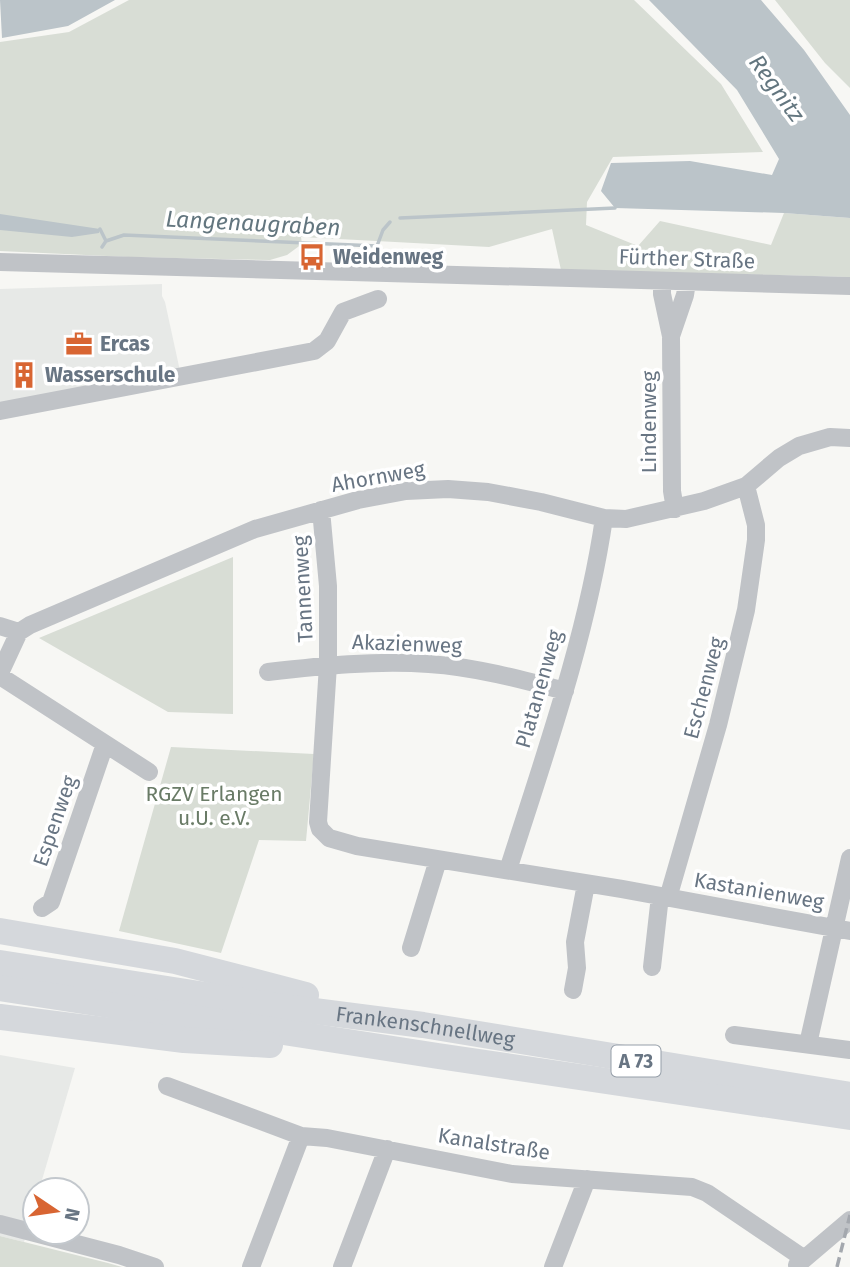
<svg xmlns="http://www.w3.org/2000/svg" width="850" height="1267" viewBox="0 0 850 1267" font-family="'Fira Sans',sans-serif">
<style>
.built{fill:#e7e9e7}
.green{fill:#d8ddd5}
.water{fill:#bbc4c9}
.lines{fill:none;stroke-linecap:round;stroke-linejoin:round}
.stream{stroke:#bbc4c9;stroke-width:3.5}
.minor{stroke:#c0c3c7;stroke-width:18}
.highway{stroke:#d5d8dc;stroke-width:26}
.rail{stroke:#a4a8ae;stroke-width:3.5;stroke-dasharray:10 5;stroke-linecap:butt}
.labels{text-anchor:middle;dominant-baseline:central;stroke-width:7;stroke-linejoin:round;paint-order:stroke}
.shield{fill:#fff;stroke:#959ea8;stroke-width:2}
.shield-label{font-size:19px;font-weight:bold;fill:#687583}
.poi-label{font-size:21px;font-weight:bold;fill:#687583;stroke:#fff;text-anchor:start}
.street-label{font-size:21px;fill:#687583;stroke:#fff}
.park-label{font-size:21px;fill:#697b66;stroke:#fff}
.water-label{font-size:23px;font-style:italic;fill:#63767f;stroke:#fff}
</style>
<rect width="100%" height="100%" fill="#f7f7f4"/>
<path class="built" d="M162,284V296L165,302L180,371L0,406V289Z
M0,1055L75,1068L39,1190H35V1204L24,1242L0,1236Z"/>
<path class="green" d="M129,0H634L721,84L763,152L613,157L587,202L586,225L638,246L660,221L771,245L784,213L850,218V277L561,270L552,229L489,247L301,237L302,244L287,255L270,260L129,257L0,251V42L69,32Z
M775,0H850V88L825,63Z
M233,557V714L168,712L39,638Z
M171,747L314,754L306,841L259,840L221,953L119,931Z
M0,1236L108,1263L122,1267H0Z"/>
<path class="water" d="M0,0H115L68,26L2,38Z
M649,0H761L804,50L850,115V218L784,213L615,208L601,191L611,163L690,161L772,175L779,159L737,90Z
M0,214L100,229L99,233L72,237L0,230Z"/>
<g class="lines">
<path class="stream" d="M400,218L615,208
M100,229L106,241
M102,247L106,241L124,235L377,246L383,230L390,222"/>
<path class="minor" d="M0,262L850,286
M662,281V294L671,336L672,491L675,509
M671,336L685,295L687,282
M0,411L314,351L327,341L343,312L378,299
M321,510L328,586V665L318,822L320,829L329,838L357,846L622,889L850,931
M0,626L19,632L30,625L255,529L358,500L406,491L448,489L488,492L541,502L604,518L626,519L704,501L746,486L779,458L799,446L830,437L850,438
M268,672C321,666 376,660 429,664C475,667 520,679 565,691
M0,673L19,632
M0,676L149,772
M508,870C544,757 587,636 604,518
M668,898L718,725L746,610L756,540V525L746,486
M42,908L51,902L105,744
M411,948L438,860
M652,967L660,896
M573,990L577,968L575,942L586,884
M734,1035L850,1050
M808,1044L850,858
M167,1086L301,1136L327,1138L512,1174L692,1187L707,1193L803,1258
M0,1224L119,1255L155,1267
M797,1265L850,1220
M251,1267L301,1136
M342,1267L387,1149
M553,1267L587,1179"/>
<g class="highway">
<path d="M0,931L175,961L306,995"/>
<path id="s1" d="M0,963L283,1007L423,1025L850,1095"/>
<path d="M0,988L438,1056L850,1117"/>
<path d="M0,1017L184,1040L270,1045"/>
</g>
<path class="rail" d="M837,1267L850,1215"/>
</g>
<defs>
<symbol id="bus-bare" viewBox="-9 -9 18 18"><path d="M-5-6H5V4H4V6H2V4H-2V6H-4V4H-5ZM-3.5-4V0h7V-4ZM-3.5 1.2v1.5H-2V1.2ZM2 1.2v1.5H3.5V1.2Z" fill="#d86532" stroke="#fff" stroke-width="2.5" paint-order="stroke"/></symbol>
<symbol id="office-bare" viewBox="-9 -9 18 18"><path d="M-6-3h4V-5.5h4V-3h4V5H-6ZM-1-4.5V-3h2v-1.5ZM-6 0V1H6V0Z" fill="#d86532" stroke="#fff" stroke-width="2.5" paint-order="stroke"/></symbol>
<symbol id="building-bare" viewBox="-9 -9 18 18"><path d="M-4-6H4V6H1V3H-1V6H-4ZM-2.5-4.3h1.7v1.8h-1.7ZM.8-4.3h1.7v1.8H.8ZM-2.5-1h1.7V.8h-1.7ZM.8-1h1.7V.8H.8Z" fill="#d86532" stroke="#fff" stroke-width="2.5" paint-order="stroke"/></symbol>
</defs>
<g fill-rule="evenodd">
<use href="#bus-bare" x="293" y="238" width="38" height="38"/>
<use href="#office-bare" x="60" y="325" width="38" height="38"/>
<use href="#building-bare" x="5" y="356" width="38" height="38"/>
</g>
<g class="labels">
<rect class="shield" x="611.5" y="1045.5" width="49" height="31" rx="5"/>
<g class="shield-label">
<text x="636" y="1061">A 73</text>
</g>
<g class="poi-label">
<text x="333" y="257">Weidenweg</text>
<text x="100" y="344">Ercas</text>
<text x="45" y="375">Wasserschule</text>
</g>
<g class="street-label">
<text transform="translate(687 259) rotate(2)">Fürther Straße</text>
<text transform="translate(649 422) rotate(-90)">Lindenweg</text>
<text transform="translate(378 477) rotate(-10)">Ahornweg</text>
<text transform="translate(303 589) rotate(-93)">Tannenweg</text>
<text transform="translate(407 644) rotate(2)">Akazienweg</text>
<text transform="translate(704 688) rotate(-75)">Eschenweg</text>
<text transform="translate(539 689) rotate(-74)">Platanenweg</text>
<text transform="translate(55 821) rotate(-71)">Espenweg</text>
<text transform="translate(759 891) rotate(10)">Kastanienweg</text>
<text stroke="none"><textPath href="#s1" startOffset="430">Frankenschnellweg</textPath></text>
<text transform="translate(494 1144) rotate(9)">Kanalstraße</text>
</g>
<g class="park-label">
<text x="214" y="794">RGZV Erlangen<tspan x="214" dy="24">u.U. e.V.</tspan></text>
</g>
<g class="water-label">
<text transform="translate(777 88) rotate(54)">Regnitz</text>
<text transform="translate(253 223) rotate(3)">Langenaugraben</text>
</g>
</g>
<g transform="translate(56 1211) rotate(103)"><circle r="33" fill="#ffffff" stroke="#c3c8cd" stroke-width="2"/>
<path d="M0-5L12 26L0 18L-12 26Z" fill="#d86532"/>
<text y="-10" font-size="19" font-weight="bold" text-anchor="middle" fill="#687583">N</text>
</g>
</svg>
